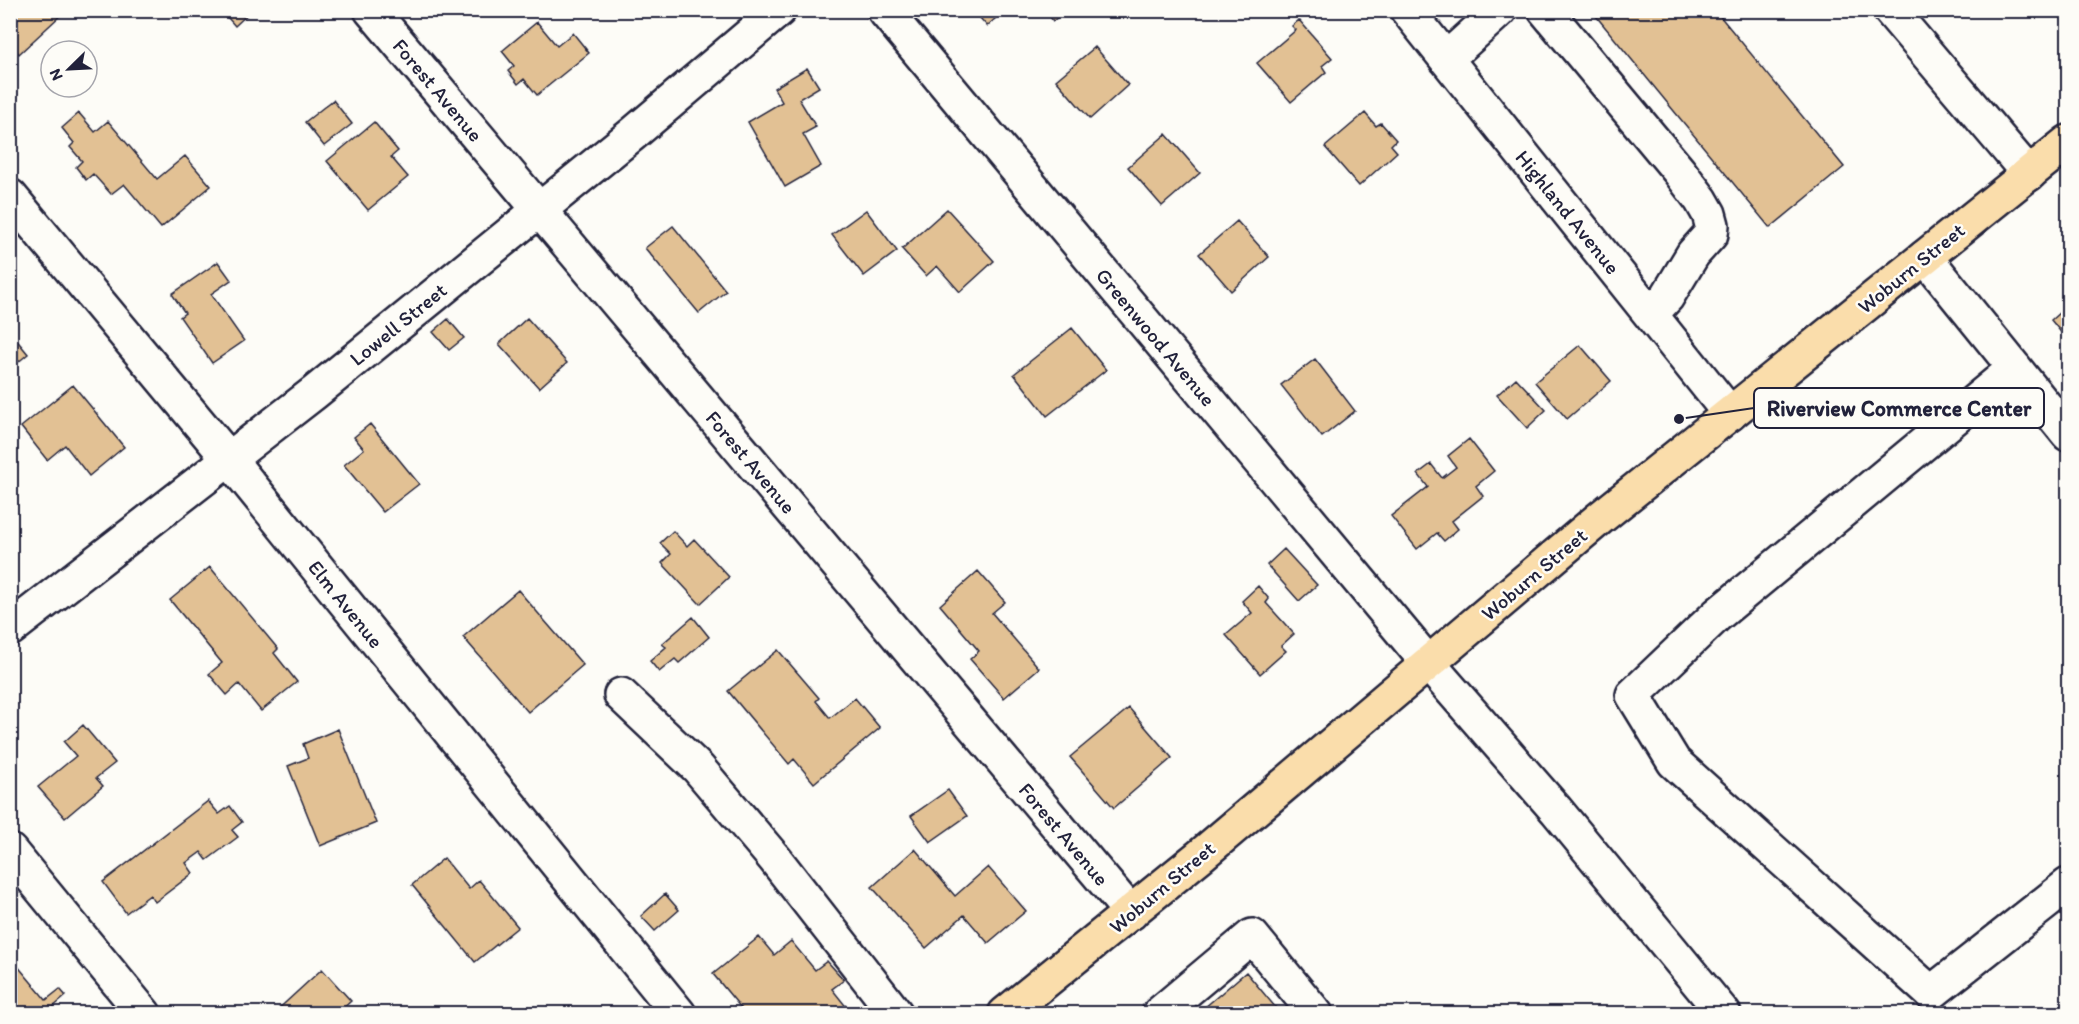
<svg xmlns="http://www.w3.org/2000/svg" width="2079" height="1024" viewBox="0 0 2079 1024" font-family="Itim,sans-serif">
<style>
.building{fill:#e2c194;stroke:#22223b;stroke-width:1.5}
.lines{fill:none;stroke-linecap:round;stroke-linejoin:round}
.minor-casing{stroke:#22223b;stroke-width:38}
.major-casing{stroke:#22223b;stroke-width:38}
.minor{stroke:#fdfcf7;stroke-width:33}
.major{stroke:#faddab;stroke-width:33}
.labels{text-anchor:middle;dominant-baseline:central;stroke-width:5;stroke-linejoin:round;paint-order:stroke}
.street-label{font-size:21px;fill:#22223b;stroke:#fdfcf7}
.leader{fill:none;stroke:#22223b;stroke-width:2}
.callout-dot{fill:#22223b;stroke:#fdfcf7;stroke-width:2}
.callout{fill:#fdfcf7;stroke:#22223b;stroke-width:2}
.callout-label{font-size:22px;text-anchor:middle;font-weight:bold;fill:#22223b}
</style>
<rect width="100%" height="100%" fill="#fdfcf7"/>
<filter id="ink" filterUnits="userSpaceOnUse"><feTurbulence type="fractalNoise" baseFrequency=".0167" numOctaves="2"/><feDisplacementMap in="SourceGraphic" scale="12" xChannelSelector="R" yChannelSelector="G"/><feConvolveMatrix kernelMatrix="1 2 1 2 8 2 1 2 1" color-interpolation-filters="sRGB"/></filter>
<g filter="url(#ink)">
<path class="building" d="M10,10H59L62,14L19,54L14,48L10,51Z
M221,10H252L235,26Z
M973,10H1005L987,26Z
M1045,10H1067L1053,21Z
M1591,10H1715L1844,167L1770,228Z
M1299,20L1332,58L1322,66L1326,72L1291,102L1257,63L1296,30L1292,26Z
M537,22L557,46L573,33L589,53L537,95L524,79L518,84L508,71L514,66L502,51Z
M1095,47L1128,85L1090,119L1056,80Z
M807,68L819,87L799,99L816,127L803,134L821,166L785,187L748,122L782,102L774,88Z
M333,100L352,124L324,146L305,122Z
M79,113L95,132L108,121L157,179L185,156L211,186L161,228L124,184L111,194L93,174L86,180L76,167L82,161L70,147L74,143L62,128Z
M1365,113L1376,126L1381,123L1396,140L1391,145L1397,152L1359,186L1325,147Z
M374,122L398,151L391,157L408,177L368,210L327,161Z
M1166,134L1200,173L1162,206L1128,167Z
M947,209L994,261L960,292L937,266L926,276L902,249Z
M866,210L897,251L864,276L832,235Z
M1237,221L1269,257L1231,291L1199,254Z
M673,226L726,291L699,313L645,248Z
M218,262L231,280L211,294L244,341L212,363L180,317L185,313L172,294Z
M2068,305V341L2051,320Z
M527,318L567,363L539,388L499,344Z
M448,319L464,338L449,350L433,332Z
M1072,328L1106,370L1047,416L1014,374Z
M10,332L28,354L10,369Z
M1580,345L1611,381L1567,419L1535,382Z
M1315,359L1355,411L1322,437L1281,385Z
M1516,378L1546,410L1527,428L1497,395Z
M73,385L124,447L89,476L65,445L47,460L21,427Z
M370,424L419,484L383,512L344,465L364,449L354,437Z
M1469,439L1494,471L1476,486L1483,496L1452,521L1458,529L1444,541L1437,533L1417,549L1391,516L1428,487L1418,474L1431,464L1442,478L1456,467L1448,456Z
M673,531L687,546L694,539L729,577L700,604L662,563L671,554L660,543Z
M1284,549L1317,585L1299,601L1267,565Z
M210,567L278,649L274,653L297,682L261,711L239,684L227,695L209,674L222,663L170,600Z
M978,571L1005,602L992,613L1039,668L1004,698L970,659L979,651L940,605Z
M1258,586L1269,599L1266,603L1294,634L1281,646L1286,651L1260,674L1226,635L1252,613L1242,601Z
M518,590L583,665L528,712L463,637Z
M693,617L709,637L679,663L675,659L659,672L650,661L666,647L662,644Z
M778,650L819,698L816,701L830,718L855,698L880,728L814,783L794,759L789,764L728,691Z
M1129,708L1172,758L1114,808L1070,757Z
M83,725L115,763L96,778L103,786L65,818L38,787L76,756L64,742Z
M338,729L376,823L320,846L288,766L308,758L303,744Z
M948,790L967,816L930,842L911,816Z
M208,801L219,814L230,806L242,822L232,830L238,837L207,860L201,852L186,863L193,873L155,902L150,895L126,913L103,882Z
M915,849L955,896L988,867L1026,911L988,943L964,915L926,948L872,887Z
M444,858L469,889L479,880L518,927L475,962L412,885Z
M665,894L679,910L655,931L641,916Z
M759,937L774,955L791,941L815,970L827,961L844,980L832,989L852,1014H746L713,974Z
M16,964L46,1000L60,989L66,996L45,1014H10V968Z
M322,969L351,1001L337,1014H273Z
M1246,972L1281,1014H1197Z"/>
<g class="lines">
<defs>
<path id="minor" d="M371,10L1131,913
M884,10L1428,663L1557,811L1724,1014
M1407,10L1730,414
M1545,10L1679,171L1701,200L1709,214L1712,225L1711,234L1693,254L1667,297L1651,314
M1890,10L2029,174
M1446,59L1500,10
M10,196L229,459L679,1014
M1925,257L2068,434
M2015,368L1717,615L1633,695L1674,762L1931,993L2068,885
M10,629L314,393L634,133L779,10
M621,695L698,768L775,859L896,1014
M10,851L144,1014
M1159,1014L1252,936L1316,1014"/>
<path id="major" d="M1005,1014L1200,856L1600,518L2068,142"/>
</defs>
<use href="#minor" class="minor-casing"/>
<use href="#major" class="major-casing"/>
<use href="#minor" class="minor"/>
<use href="#major" class="major"/>
</g>
</g>
<g class="labels">
<g class="street-label">
<text transform="translate(438 90) rotate(50)">Forest Avenue</text>
<text transform="translate(1568 212) rotate(51)">Highland Avenue</text>
<text transform="translate(1911 268) rotate(-39)">Woburn Street</text>
<text transform="translate(398 324) rotate(-39)">Lowell Street</text>
<text transform="translate(1156 337) rotate(50)">Greenwood Avenue</text>
<text transform="translate(751 462) rotate(50)">Forest Avenue</text>
<text transform="translate(1534 574) rotate(-40)">Woburn Street</text>
<text transform="translate(346 604) rotate(51)">Elm Avenue</text>
<text transform="translate(1064 834) rotate(50)">Forest Avenue</text>
<text transform="translate(1162 887) rotate(-40)">Woburn Street</text>
</g>
</g>
<path class="leader" d="M1679 419L1754 408"/>
<circle class="callout-dot" cx="1679" cy="419" r="6"/>
<rect class="callout" x="1754" y="388" width="290" height="40" rx="6"/>
<g class="callout-label">
<text x="1899" y="416">Riverview Commerce Center</text>
</g>
<rect width="2079" height="1024" fill="none" stroke="#fdfcf7" stroke-width="36"/>
<rect x="18" y="18" width="2043" height="988" fill="none" stroke="#22223b" stroke-width="2" filter="url(#ink)"/>
<g transform="translate(69 69) rotate(246)"><circle r="28" fill="#fdfcf7" stroke="#a5a5ac" stroke-width="1.5"/>
<path d="M0-4.5L10 22L0 15L-10 22Z" fill="#22223b"/>
<text y="-9" font-size="16" font-weight="bold" text-anchor="middle" fill="#22223b">N</text>
</g>
</svg>
